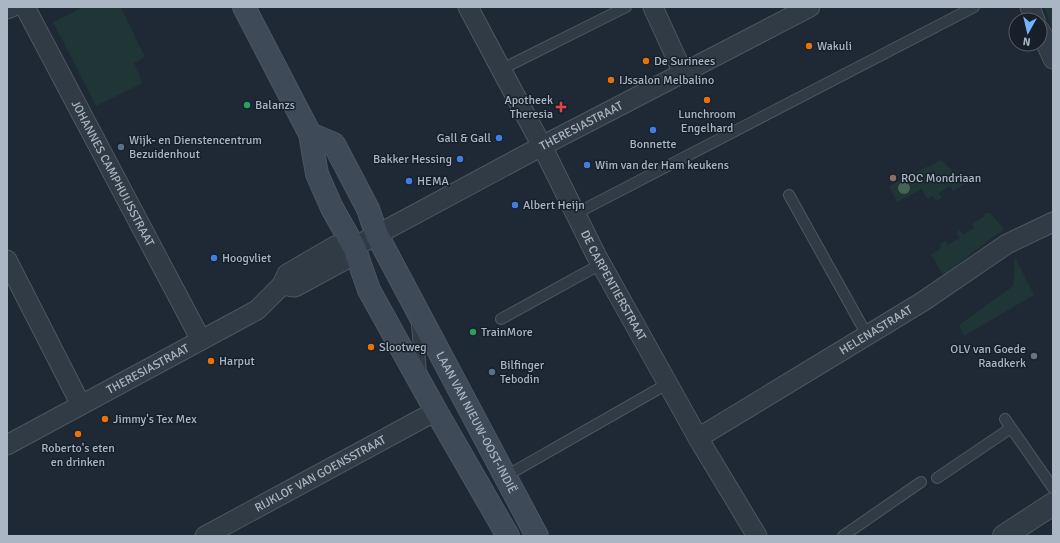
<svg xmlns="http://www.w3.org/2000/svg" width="1060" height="543" viewBox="0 0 1060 543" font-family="Signika,sans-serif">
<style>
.green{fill:#1f3536}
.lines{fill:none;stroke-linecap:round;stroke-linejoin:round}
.service-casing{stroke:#4c5661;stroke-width:12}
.minor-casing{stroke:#4c5661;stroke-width:21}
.tertiary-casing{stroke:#4c5661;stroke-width:24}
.secondary-casing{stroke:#4c5661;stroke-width:24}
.service{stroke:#313b46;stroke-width:10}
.minor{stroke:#313b46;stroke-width:19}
.tertiary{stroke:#313b46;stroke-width:22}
.secondary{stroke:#3f4a59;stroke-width:22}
.tree{fill:#436452}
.food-dot{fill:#e8710a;stroke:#17202a;stroke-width:1.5}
.leisure-dot{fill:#2e9e5b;stroke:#17202a;stroke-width:1.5}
.health-dot{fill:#e0444e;stroke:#17202a;stroke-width:1.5}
.shop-dot{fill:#3f7fe0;stroke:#17202a;stroke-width:1.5}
.service-dot{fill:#5c6f8a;stroke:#17202a;stroke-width:1.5}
.education-dot{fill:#8d6e63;stroke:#17202a;stroke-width:1.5}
.worship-dot{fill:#6b7280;stroke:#17202a;stroke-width:1.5}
.labels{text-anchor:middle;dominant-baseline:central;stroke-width:3;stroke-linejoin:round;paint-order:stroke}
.poi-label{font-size:12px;fill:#aab6c4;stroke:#17202a;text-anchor:start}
.street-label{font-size:12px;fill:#aab6c4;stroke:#17202a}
</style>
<rect width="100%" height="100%" fill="#1e2935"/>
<path class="green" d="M83,7H121L145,57L134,63L143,83L96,106L53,22Z
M1044,7H1053V29Z
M941,160L966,183L953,191L950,186L939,193L942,198L936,201L933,196L927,199L922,189L897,202L889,186Z
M987,213H990L1004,229L943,275L931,255L941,248L939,244L945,241L948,245L959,238L956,233L960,230L963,235L974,228L972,224L985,216L984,214Z
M1015,257L1034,295L964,336L959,325L1013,286Z"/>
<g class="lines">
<defs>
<path id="service" d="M500,70L626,7
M789,195L867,335
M575,214L974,7
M501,319L601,264
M417,324L421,374
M1005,419L1053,488
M506,476L667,384
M937,478L1011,428
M843,536L921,482"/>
<g id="minor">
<path id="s1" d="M25,7L201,340"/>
<path id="s2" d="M468,7L542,146L596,255L698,438L757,536"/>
<path d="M653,7L683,73"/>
<path d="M1030,7L1035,20"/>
<path d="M7,9L12,7"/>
<path d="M1040,30L1053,59"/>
<path d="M7,260L81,405"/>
<path id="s3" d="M282,285L295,287L343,261L354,247L542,146L810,7"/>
<path id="s4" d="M698,438L922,302L1007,244L1053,222"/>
<path id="s5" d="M7,445L257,310L282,285L287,274L335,246L354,247"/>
<path id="s6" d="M205,536L436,411"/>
</g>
<path id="tertiary" d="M1004,536L1053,504"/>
<g id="secondary">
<path d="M244,7L310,134L317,174L332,208L354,247L369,290L436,411L508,536"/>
<path id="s7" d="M310,134L334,144L368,209L377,235L537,536"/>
</g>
</defs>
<use href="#service" class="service-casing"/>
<use href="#minor" class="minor-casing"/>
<use href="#tertiary" class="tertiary-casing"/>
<use href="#secondary" class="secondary-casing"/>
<use href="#service" class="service"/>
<use href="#minor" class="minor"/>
<use href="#tertiary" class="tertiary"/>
<use href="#secondary" class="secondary"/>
</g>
<circle class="tree" cx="904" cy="188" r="6"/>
<g class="food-dot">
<circle cx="809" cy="46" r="4"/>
<circle cx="646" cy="61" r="4"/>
<circle cx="611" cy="80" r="4"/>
<circle cx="707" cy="100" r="4"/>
<circle cx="371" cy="347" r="4"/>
<circle cx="211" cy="361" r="4"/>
<circle cx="105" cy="419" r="4"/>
<circle cx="78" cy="434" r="4"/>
</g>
<g class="leisure-dot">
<circle cx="247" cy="105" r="4"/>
<circle cx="473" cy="332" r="4"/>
</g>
<path class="health-dot" d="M559 101h4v4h4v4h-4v4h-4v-4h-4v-4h4z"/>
<g class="shop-dot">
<circle cx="653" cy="130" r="4"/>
<circle cx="499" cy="138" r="4"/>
<circle cx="460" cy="159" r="4"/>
<circle cx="587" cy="165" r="4"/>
<circle cx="409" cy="181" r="4"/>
<circle cx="515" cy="205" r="4"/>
<circle cx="214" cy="258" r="4"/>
</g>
<g class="service-dot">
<circle cx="121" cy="147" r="4"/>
<circle cx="492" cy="372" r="4"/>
</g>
<circle class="education-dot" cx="893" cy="178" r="4"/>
<circle class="worship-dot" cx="1034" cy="356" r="4"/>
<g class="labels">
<g class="poi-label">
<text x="817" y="46">Wakuli</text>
<text x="654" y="61">De Surinees</text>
<text x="619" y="80">IJssalon Melbalino</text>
<text x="553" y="100" text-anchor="end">Apotheek<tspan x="553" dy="14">Theresia</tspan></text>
<text x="255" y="105">Balanzs</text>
<text x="707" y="114" text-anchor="middle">Lunchroom<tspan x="707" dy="14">Engelhard</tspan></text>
<text x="491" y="138" text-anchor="end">Gall &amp; Gall</text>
<text x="129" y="140">Wijk- en Dienstencentrum<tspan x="129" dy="14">Bezuidenhout</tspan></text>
<text x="653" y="144" text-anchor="middle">Bonnette</text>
<text x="452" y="159" text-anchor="end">Bakker Hessing</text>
<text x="595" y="165">Wim van der Ham keukens</text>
<text x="901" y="178">ROC Mondriaan</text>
<text x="417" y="181">HEMA</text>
<text x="523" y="205">Albert Heijn</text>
<text x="222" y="258">Hoogvliet</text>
<text x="481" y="332">TrainMore</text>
<text x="379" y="347">Slootweg</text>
<text x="1026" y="349" text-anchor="end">OLV van Goede<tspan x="1026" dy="14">Raadkerk</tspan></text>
<text x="219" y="361">Harput</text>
<text x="500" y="365">Bilfinger<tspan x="500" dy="14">Tebodin</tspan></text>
<text x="113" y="419">Jimmy's Tex Mex</text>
<text x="78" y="448" text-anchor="middle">Roberto's eten<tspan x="78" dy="14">en drinken</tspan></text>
</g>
<g class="street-label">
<text stroke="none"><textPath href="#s3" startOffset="343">THERESIASTRAAT</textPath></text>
<text stroke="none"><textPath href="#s1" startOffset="188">JOHANNES CAMPHUIJSSTRAAT</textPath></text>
<text stroke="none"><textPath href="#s2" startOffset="314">DE CARPENTIERSTRAAT</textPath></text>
<text stroke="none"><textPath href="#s4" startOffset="208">HELENASTRAAT</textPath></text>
<text stroke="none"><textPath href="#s5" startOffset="160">THERESIASTRAAT</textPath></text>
<text stroke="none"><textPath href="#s7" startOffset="339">LAAN VAN NIEUW-OOST-INDIË</textPath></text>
<text stroke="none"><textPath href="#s6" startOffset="131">RIJKLOF VAN GOENSSTRAAT</textPath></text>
</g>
</g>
<rect width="1060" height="543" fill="none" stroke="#aab6c4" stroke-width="16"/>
<g transform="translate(1028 32) rotate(188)"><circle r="19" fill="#17202a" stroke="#525c68"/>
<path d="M0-3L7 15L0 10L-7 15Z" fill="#77b2fc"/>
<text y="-6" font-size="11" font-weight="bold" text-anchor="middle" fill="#aab6c4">N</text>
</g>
</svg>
